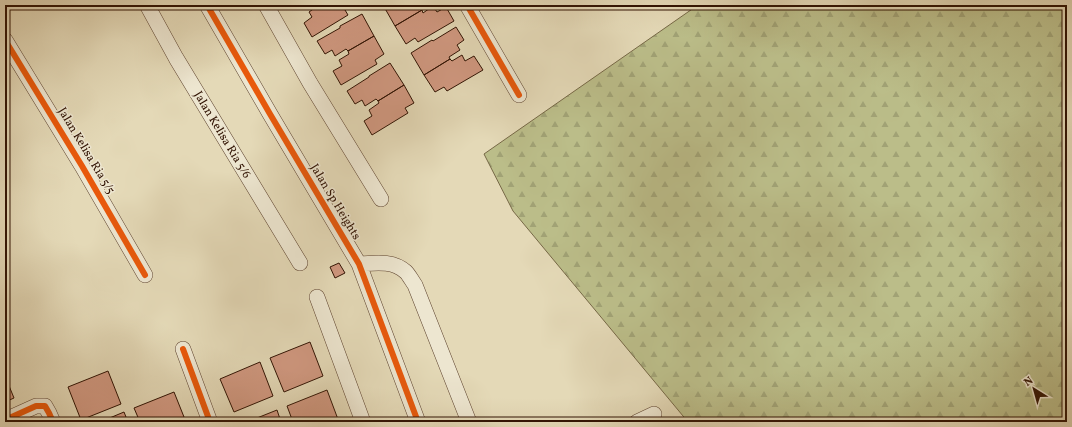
<svg xmlns="http://www.w3.org/2000/svg" width="1072" height="427" viewBox="0 0 1072 427" font-family="Vollkorn,serif">
<style>
.forest{fill:url(#forest-firs);stroke:#766846}
.building{fill:#d09880;stroke:#311303}
.lines{fill:none;stroke-linecap:round;stroke-linejoin:round}
.minor-casing{stroke:#5e4430;stroke-width:16}
.minor{stroke:#ede6d0;stroke-width:15}
.cycleway-casing{stroke:#ede6d0;stroke-width:8}
.cycleway{stroke:#e8590c;stroke-width:6}
.labels{text-anchor:middle;dominant-baseline:central;stroke-width:3;stroke-linejoin:round;paint-order:stroke}
.street-label{font-size:12px;fill:#311303;stroke:#ede6d0}
</style>
<defs>
<pattern id="forest-firs" width="22" height="20" patternUnits="userSpaceOnUse"><rect width="22" height="20" fill="#bbbd89"/><path d="M5 1l3.5 6h-7zM16 11l3.5 6h-7z" fill="#a1a275"/></pattern>
</defs>
<rect width="100%" height="100%" fill="#e4d9b7"/>
<filter id="stains"><feTurbulence type="fractalNoise" baseFrequency=".005" numOctaves="4"/><feColorMatrix values="0 0 0 0 .2 0 0 0 0 .09 0 0 0 0 .02 0 0 0 .5 -.17"/></filter>
<radialGradient id="worn" r=".72"><stop offset=".6" stop-color="#630" stop-opacity="0"/><stop offset="1" stop-color="#630" stop-opacity=".3"/></radialGradient>
<path class="forest" d="M698,5H1067V422H688L513,211L484,154Z"/>
<path class="building" d="M319,5H353L345,10L348,15L312,37L304,23L312,17L309,12Z
M383,5H425L421,8L422,10L395,26Z
M433,6L437,12L446,7L454,21L418,42L415,38L406,44L395,26L422,10L423,13Z
M362,14L374,36L348,51L346,49L335,56L332,50L325,54L317,41L340,28V26Z
M456,27L464,40L457,45L460,50L449,57L450,59L424,75L411,53L432,40L433,41Z
M374,36L384,54L375,60L377,64L341,85L333,71L342,66L339,60L349,54L348,51Z
M462,55L465,61L474,56L483,70L447,91L444,87L435,92L424,75L450,59L452,61Z
M390,63L404,85L378,101L376,99L365,106L362,100L355,104L347,91L369,77V76Z
M404,85L414,103L405,108L408,113L372,135L364,121L372,116L369,110L379,103L378,101Z
M339,263L345,273L335,278L330,267Z
M310,342L323,376L284,392L270,358Z
M260,362L273,396L234,412L220,379Z
M108,371L121,404L81,420L68,387Z
M5,376L14,398L5,402Z
M327,390L339,422H293L287,406Z
M174,392L186,422H140L134,408Z
M277,410L281,422H247Z
M124,412L128,422H100Z"/>
<g class="lines">
<defs>
<path id="minor" d="M147,5L176,58L300,263
M207,5L270,114L359,264L418,422
M266,5L310,83L381,199
M467,5L519,95
M5,40L82,166L145,275
M359,264C375,263 393,260 406,272C409,275 412,281 415,285L469,422
M317,297L363,422
M183,349L210,422
M5,420L36,406H45L49,413L53,422
M637,422L654,414"/>
</defs>
<use href="#minor" class="minor-casing"/>
<use href="#minor" class="minor"/>
<defs>
<path id="cycleway" d="M207,5L270,114L359,264L418,422
M467,5L519,95
M5,40L82,166L145,275
M183,349L210,422
M5,420L36,406H45L49,413L53,422"/>
</defs>
<use href="#cycleway" class="cycleway-casing"/>
<use href="#cycleway" class="cycleway"/>
</g>
<g class="labels">
<g class="street-label">
<text transform="translate(222 135) rotate(59)">Jalan Kelisa Ria 5/6</text>
<text transform="translate(86 151) rotate(59)">Jalan Kelisa Ria 5/5</text>
<text transform="translate(335 202) rotate(59)">Jalan Sp Heights</text>
</g>
</g>
<rect width="1072" height="427" fill="none" stroke="#e4d9b7" stroke-width="20"/>
<rect x="6" y="6" width="1060" height="415" fill="none" stroke="#311303" stroke-width="2"/>
<rect x="10" y="10" width="1052" height="407" fill="none" stroke="#311303"/>
<g transform="translate(1034 389) rotate(323)" stroke="#ede6d0" stroke-width="3" paint-order="stroke">
<path d="M0-3L7 15L0 10L-7 15Z" fill="#311303"/>
<text y="-6" font-size="11" font-weight="bold" text-anchor="middle" fill="#311303">N</text>
</g>
<rect width="100%" height="100%" filter="url(#stains)"/>
<rect width="100%" height="100%" fill="url(#worn)"/>
</svg>
